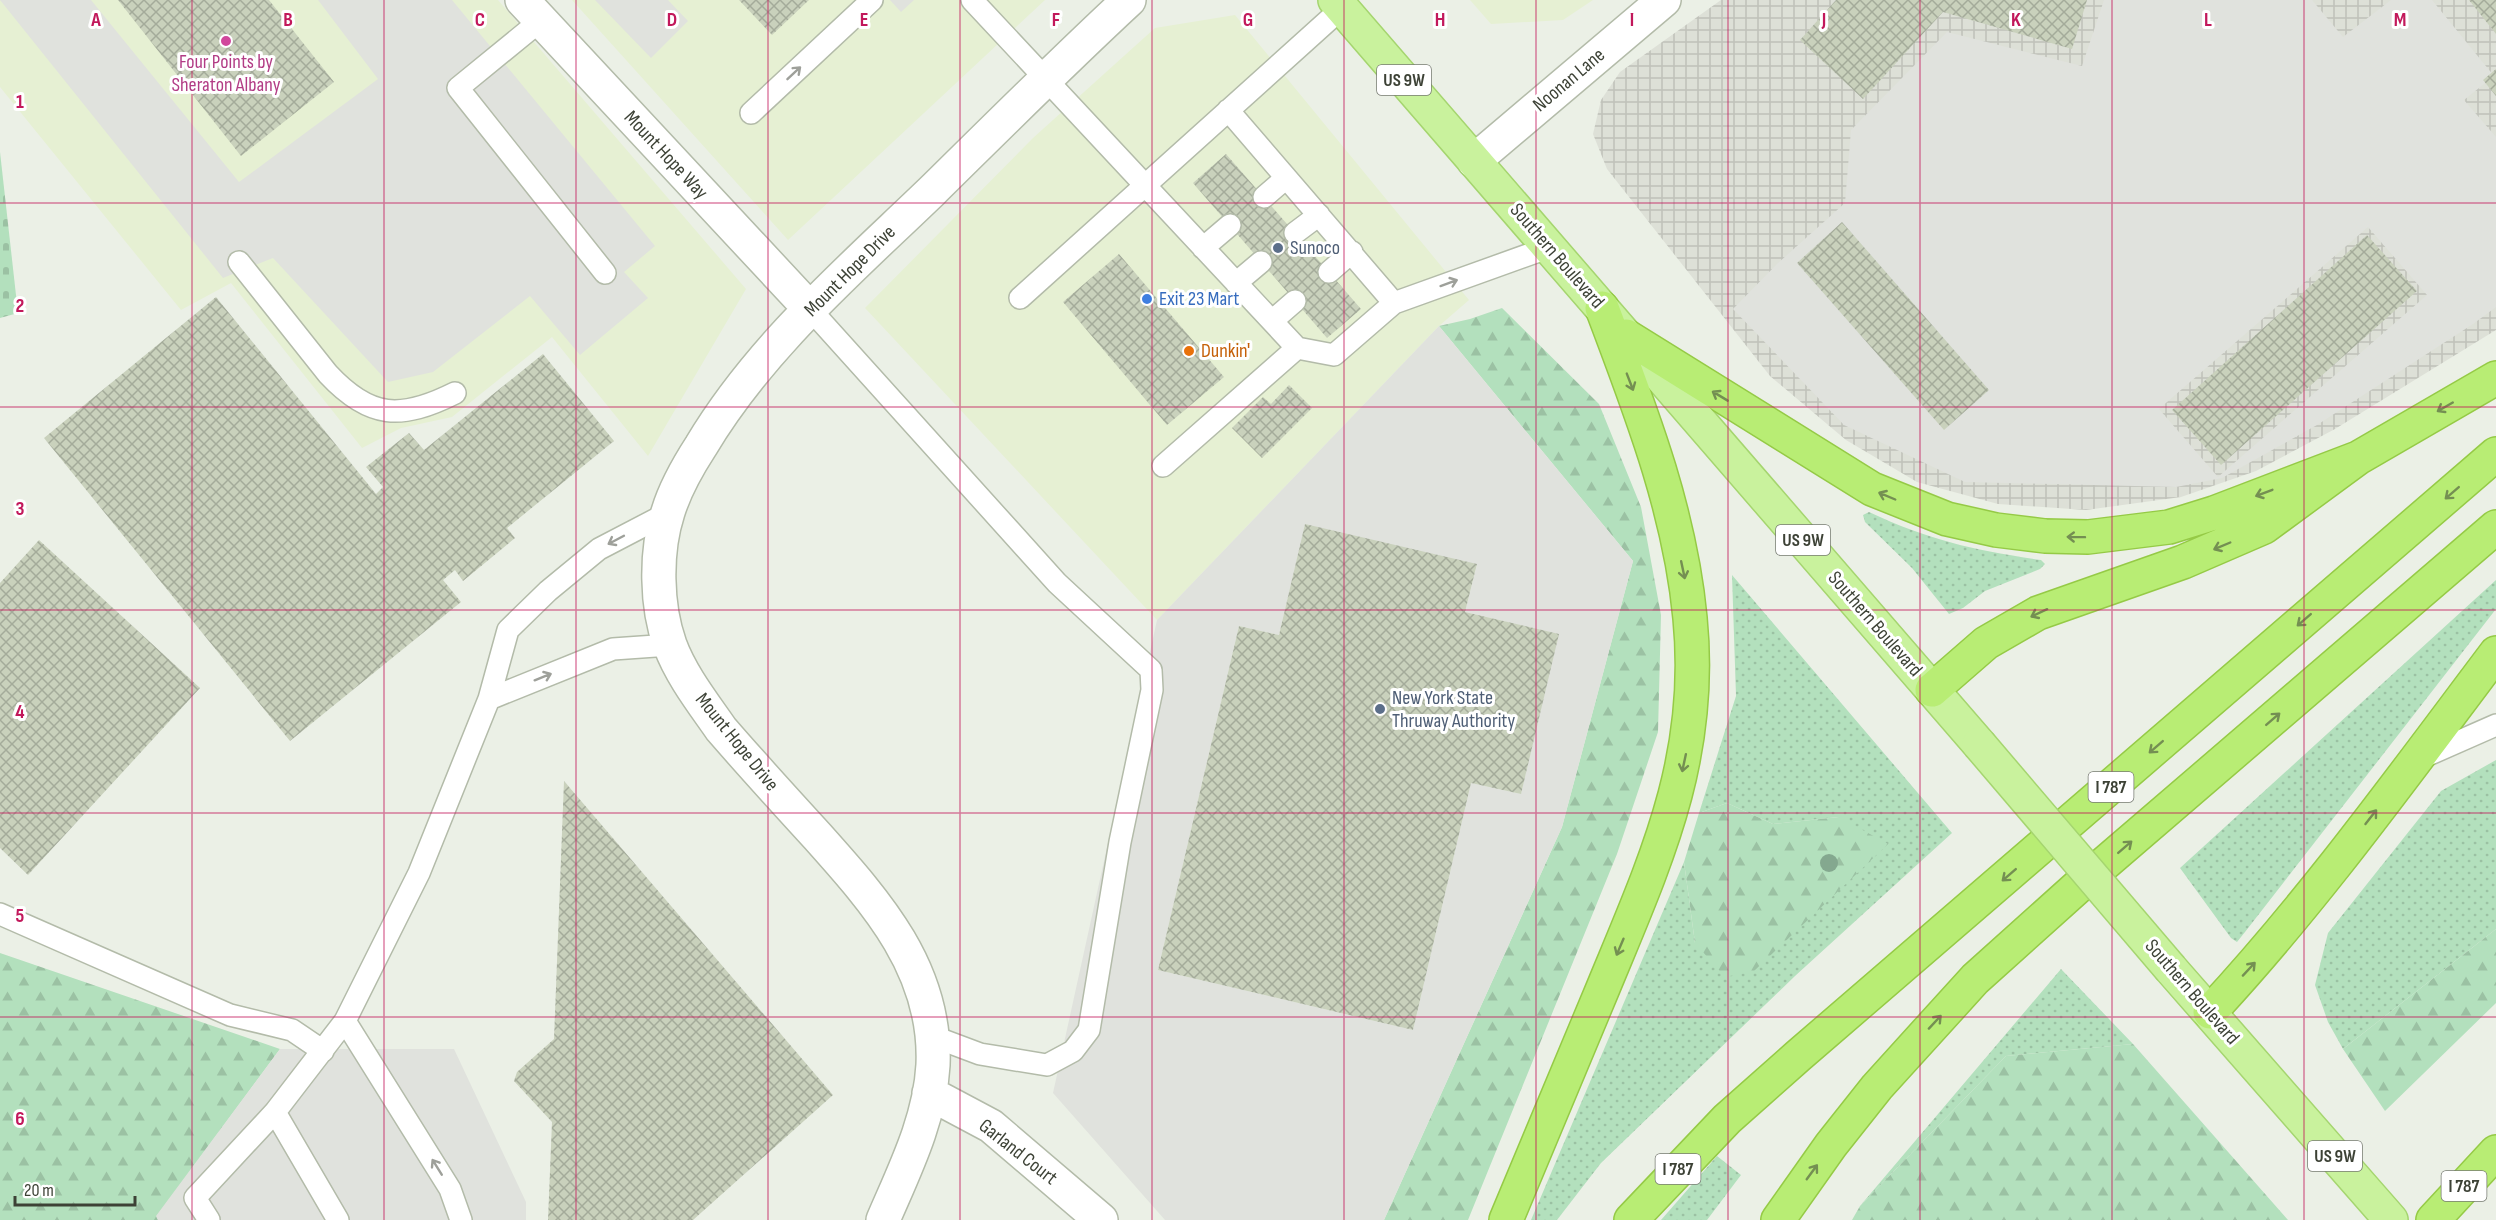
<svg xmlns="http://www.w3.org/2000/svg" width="2496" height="1220" viewBox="0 0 2496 1220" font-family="'Sofia Sans Condensed',sans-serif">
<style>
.commercial{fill:#e6f0d3}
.industrial{fill:url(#industrial-grid)}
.grass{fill:url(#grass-dots)}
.forest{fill:url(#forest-firs)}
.cemetery{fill:url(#cemetery-stones)}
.parking{fill:#e0e2dd;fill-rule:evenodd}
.building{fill:url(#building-cross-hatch)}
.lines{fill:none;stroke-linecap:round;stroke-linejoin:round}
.lane-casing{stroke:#b3bba9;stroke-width:24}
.street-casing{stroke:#b3bba9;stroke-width:36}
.primary-casing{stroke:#a5d56f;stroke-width:36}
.highway-casing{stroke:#95ca46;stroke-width:36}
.lane{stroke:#fff;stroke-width:21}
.street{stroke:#fff;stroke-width:33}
.primary{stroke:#c9f29d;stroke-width:33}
.highway{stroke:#b8ed74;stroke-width:33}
.primary-bridge-casing{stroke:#a5d56f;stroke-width:36;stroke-linecap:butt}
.primary-bridge{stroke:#c9f29d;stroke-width:33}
.tree{fill:#84a88f}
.oneway{stroke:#9ea09a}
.oneway2{stroke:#748f52}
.grid{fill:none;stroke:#c2185b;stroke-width:1.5;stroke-opacity:0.55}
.hotel-dot{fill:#d1479c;stroke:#fff;stroke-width:2}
.service-dot{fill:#5c6f8a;stroke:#fff;stroke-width:2}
.shop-dot{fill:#3f7fe0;stroke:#fff;stroke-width:2}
.food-dot{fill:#e8710a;stroke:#fff;stroke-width:2}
.labels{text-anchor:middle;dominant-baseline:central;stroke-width:6;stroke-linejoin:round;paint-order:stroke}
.shield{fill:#fff;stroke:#777b72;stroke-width:1.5}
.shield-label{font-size:18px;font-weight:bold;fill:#3d4236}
.hotel-label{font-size:20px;fill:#b23c85;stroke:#fff}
.street-label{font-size:20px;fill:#3d4236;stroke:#fff}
.service-label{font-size:20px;fill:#4e5e75;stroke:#fff;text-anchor:start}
.shop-label{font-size:20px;fill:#366cbe;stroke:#fff;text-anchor:start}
.food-label{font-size:20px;fill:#c56008;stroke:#fff;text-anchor:start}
.grid-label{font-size:20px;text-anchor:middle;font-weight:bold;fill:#c2185b;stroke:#fff;stroke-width:6;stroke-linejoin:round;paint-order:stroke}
</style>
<defs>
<pattern id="industrial-grid" width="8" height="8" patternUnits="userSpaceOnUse" patternTransform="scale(1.5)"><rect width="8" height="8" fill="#dde0d7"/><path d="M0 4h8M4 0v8" fill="none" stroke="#bfc1b9"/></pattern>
<pattern id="grass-dots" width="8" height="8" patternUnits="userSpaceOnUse" patternTransform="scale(1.5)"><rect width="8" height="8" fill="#b3e0bd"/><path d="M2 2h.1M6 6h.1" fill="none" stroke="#9bc1a3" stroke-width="1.8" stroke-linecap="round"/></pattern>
<pattern id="forest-firs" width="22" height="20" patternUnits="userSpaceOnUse" patternTransform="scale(1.5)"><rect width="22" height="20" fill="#b3e0bd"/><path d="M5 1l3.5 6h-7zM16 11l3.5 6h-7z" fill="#9bc1a3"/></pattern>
<pattern id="cemetery-stones" width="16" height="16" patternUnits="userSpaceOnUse" patternTransform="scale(1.5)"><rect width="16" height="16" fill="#b3e0bd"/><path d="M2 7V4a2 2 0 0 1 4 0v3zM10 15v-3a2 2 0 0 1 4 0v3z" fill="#9bc1a3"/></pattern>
<pattern id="building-cross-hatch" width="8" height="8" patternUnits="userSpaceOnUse" patternTransform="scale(1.5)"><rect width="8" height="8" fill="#c9d1bc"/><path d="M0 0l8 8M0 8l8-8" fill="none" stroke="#a4ab9a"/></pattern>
</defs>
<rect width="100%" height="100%" fill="#ebf0e6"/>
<path class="commercial" d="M0,0H498L746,289L648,456L552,337L452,417L401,428L362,448L231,283L181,310L0,87Z
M572,0H1045L788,240Z
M1470,0H1593L1563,20L1491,24Z
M1235,15L1469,300L1439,326L1157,620L865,308L1033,138L1155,28Z"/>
<path class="industrial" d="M1721,0H2496V330L2335,429L2256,471L2181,497L2086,510L1998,504L1917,482L1846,440L1770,376L1607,169L1593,134L1601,100L1620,72Z"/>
<path class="grass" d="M1869,512C1931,541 1974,550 2041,560L2045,564L2040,569L1985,591L1963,608L1949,614L1912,568L1865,522L1863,515Z
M1732,575L1952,833L1795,976L1601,1163L1557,1220H1531L1684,862L1695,943L1839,817L1773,824L1727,803L1699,813L1736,696Z
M2496,580V609L2245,932L2237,942L2231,938L2180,868Z
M2496,760V929L2343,1049L2328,1022L2315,985L2328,933L2441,791Z
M2061,969L2133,1044L2006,1056L1860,1206Z
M1717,1156L1741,1175L1707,1220H1661Z"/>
<path class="forest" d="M1502,308L1599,404L1641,507L1661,615L1658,732L1617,854L1468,1220H1384L1562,827L1633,561L1439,326L1470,319Z
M1727,803L1773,824L1839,817L1888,844L1754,971L1725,977L1695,943L1684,862L1699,813Z
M2496,929V1003L2385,1111L2343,1049Z
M0,953L280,1049L157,1216L158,1220H0Z
M2133,1044L2288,1220H1852L1860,1206L2006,1056Z"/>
<path class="cemetery" d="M0,152L18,313L0,318Z"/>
<path class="parking" d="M0,0H91L239,182L378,79L318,0H452L655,246L624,272L648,298L580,355L530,296L433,372L388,382L273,258L223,278Z
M595,0H668L688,21L651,58Z
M890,0H914L901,12Z
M2104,0H2312L2343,37L2391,0H2432L2494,76L2464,100L2496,137V307L2473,324L2317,425L2222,478L2176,487L1965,482L1844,425L1733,309L1777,264L1845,203L1851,130L1947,32L2082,66ZM2368,227L2427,295L2218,477L2159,409Z
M1439,326L1633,561L1562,827L1384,1220H1165L1053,1093L1157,620ZM1305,525L1477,565L1465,612L1558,634L1521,794L1471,783L1413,1030L1158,970L1239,626L1279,635Z
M280,1049H454L526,1202V1220H158L156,1216Z"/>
<path class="building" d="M118,0H269L334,82L241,156Z
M739,0H809L772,35Z
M1836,0H2087L2072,49L1943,12L1863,99L1800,40Z
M2469,0H2496V34Z
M2496,69V96L2483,80Z
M1226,154L1361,309L1327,338L1193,183Z
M1842,222L1989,390L1944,430L1797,263Z
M2367,235L2417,291L2221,465L2172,410Z
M1119,254L1224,377L1167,425L1063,302Z
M216,297L376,494L383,487L366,467L409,433L424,450L543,354L614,441L507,528L515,538L463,581L455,570L443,580L461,602L290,741L44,438Z
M1289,385L1312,408L1262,458L1232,428L1263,397L1271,404Z
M1305,524L1477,564L1465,612L1559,634L1521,794L1471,783L1413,1030L1158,970L1239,626L1279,635Z
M39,540L200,688L28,875L0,848V583Z
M564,781L833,1095L693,1220H548L552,1122L514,1081L517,1072L554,1039Z"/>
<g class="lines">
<defs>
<path id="lane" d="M972,0L1297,348L1334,355L1394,303L1550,247
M540,21L458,88L605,273
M1228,110L1394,303
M751,113L872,0
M1264,197L1286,178
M1295,233L1319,215
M1203,248L1230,225
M239,262L328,374C370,419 401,420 455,393
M1329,272L1352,252
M1236,283L1261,262
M1020,298L1342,8
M810,309L1057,583L1151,670L1152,690L1120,842L1089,1030L1073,1051L1047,1065L980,1054L932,1036
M1272,321L1295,301
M1163,466L1297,348
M489,699L613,649L670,645
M2421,758L2496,725
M0,914L230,1015L292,1030L323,1051
M345,1021L450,1189L461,1220
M275,1112L338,1220
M209,1220L195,1198L275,1112L345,1021L419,873L489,699L508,630L548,591L599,549L668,513"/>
<path id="street" d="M522,0L810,309
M1474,161L1664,0
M929,1093L991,1126L1101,1220
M883,1220C904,1171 930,1120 933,1065C937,970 877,903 818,837C785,801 753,766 721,729C703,703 681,675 670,645C656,606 655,552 668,512C675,489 688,466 701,446C760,347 850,270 932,191C997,127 1062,62 1129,0"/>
<path id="primary" d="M1335,0L1979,744
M2171,969L2391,1220"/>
<path id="highway" d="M1626,336L1872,489L1947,519L1996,530L2045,536L2088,537L2169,527L2214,513L2358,458
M1932,690L1986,643L2038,613L2183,562L2264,527L2358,458L2496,378
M2210,1012C2314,900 2404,775 2496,653
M1506,1220C1538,1143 1570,1066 1603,988C1655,862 1704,759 1690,618C1680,510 1640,409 1602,308
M1631,1220L1727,1119L1798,1056L2496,454
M1778,1220L1831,1145L1877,1087L1975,979L2083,882L2496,527
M2433,1220L2496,1152"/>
</defs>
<use href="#lane" class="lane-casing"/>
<use href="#street" class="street-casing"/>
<use href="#primary" class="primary-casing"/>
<use href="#highway" class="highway-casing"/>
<use href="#lane" class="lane"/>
<use href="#street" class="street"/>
<use href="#primary" class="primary"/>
<use href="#highway" class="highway"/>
<defs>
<path id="primary-bridge" d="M1979,744L2171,969"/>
</defs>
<use href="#primary-bridge" class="primary-bridge-casing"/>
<use href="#primary-bridge" class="primary-bridge"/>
</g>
<circle class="tree" cx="1829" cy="863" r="9"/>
<defs><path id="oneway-shaft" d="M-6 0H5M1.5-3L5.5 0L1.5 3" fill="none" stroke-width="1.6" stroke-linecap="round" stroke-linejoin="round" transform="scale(1.5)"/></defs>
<g class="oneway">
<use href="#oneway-shaft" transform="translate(794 73) rotate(-43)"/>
<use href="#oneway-shaft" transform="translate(1449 283) rotate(-20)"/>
<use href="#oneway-shaft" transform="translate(616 540) rotate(152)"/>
<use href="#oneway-shaft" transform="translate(543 677) rotate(-22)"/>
<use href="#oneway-shaft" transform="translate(437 1167) rotate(-122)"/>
</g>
<g class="oneway2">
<use href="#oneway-shaft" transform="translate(1630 382) rotate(69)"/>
<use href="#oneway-shaft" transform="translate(1720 396) rotate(-149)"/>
<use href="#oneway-shaft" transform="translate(2445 407) rotate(150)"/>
<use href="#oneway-shaft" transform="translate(2264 493) rotate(159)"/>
<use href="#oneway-shaft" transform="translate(2452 493) rotate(139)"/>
<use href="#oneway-shaft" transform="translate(1887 496) rotate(-157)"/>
<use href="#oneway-shaft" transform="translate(2076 537) rotate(-179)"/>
<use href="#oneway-shaft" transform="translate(2222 546) rotate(157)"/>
<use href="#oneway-shaft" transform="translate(1683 570) rotate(78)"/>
<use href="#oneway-shaft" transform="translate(2039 613) rotate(155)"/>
<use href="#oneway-shaft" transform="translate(2304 620) rotate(139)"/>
<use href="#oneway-shaft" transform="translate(2273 719) rotate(-41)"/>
<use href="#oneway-shaft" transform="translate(2156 747) rotate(139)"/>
<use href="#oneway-shaft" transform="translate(1684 763) rotate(102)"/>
<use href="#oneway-shaft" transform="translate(2371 817) rotate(-52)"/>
<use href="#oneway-shaft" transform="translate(2125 847) rotate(-41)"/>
<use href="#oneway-shaft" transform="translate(2009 875) rotate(139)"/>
<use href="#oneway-shaft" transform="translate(1620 947) rotate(113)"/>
<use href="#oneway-shaft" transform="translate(2249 969) rotate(-47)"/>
<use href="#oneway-shaft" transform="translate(1935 1022) rotate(-47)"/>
<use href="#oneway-shaft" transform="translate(1812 1172) rotate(-54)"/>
</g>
<path class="grid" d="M192,0V1220M384,0V1220M576,0V1220M768,0V1220M960,0V1220M1152,0V1220M1344,0V1220M1536,0V1220M1728,0V1220M1920,0V1220M2112,0V1220M2304,0V1220M0,203H2496M0,407H2496M0,610H2496M0,813H2496M0,1017H2496"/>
<circle class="hotel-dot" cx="226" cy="41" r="6"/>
<g class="service-dot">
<circle cx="1278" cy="248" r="6"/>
<circle cx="1380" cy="709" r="6"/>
</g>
<circle class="shop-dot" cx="1147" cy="299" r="6"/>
<circle class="food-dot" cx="1189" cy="351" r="6"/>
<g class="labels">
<g class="shield">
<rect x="1377" y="65" width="54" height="30" rx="4.5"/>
<rect x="1776" y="525" width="54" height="30" rx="4.5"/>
<rect x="2088.5" y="772" width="45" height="30" rx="4.5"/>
<rect x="2308" y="1141" width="54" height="30" rx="4.5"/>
<rect x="1655.5" y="1154" width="45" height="30" rx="4.5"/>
<rect x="2441.5" y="1171" width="45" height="30" rx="4.5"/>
</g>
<g class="shield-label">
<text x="1404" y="80">US 9W</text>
<text x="1803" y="540">US 9W</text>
<text x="2111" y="787">I 787</text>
<text x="2335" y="1156">US 9W</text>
<text x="1678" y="1169">I 787</text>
<text x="2464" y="1186">I 787</text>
</g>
<g class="hotel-label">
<text x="226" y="62">Four Points by<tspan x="226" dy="23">Sheraton Albany</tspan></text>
</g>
<g class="street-label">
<text transform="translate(1569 80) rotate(-40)">Noonan Lane</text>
<text transform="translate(666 155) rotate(47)">Mount Hope Way</text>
<text transform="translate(1557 256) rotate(49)">Southern Boulevard</text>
<text transform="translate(850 271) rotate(-45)">Mount Hope Drive</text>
<text transform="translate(1875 624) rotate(49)">Southern Boulevard</text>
<text transform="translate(737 742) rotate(51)">Mount Hope Drive</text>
<text transform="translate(2192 992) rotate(49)">Southern Boulevard</text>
<text transform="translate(1018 1152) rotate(38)">Garland Court</text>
</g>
<g class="service-label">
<text x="1290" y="248">Sunoco</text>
<text x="1392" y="698">New York State<tspan x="1392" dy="23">Thruway Authority</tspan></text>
</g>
<g class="shop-label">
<text x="1159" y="299">Exit 23 Mart</text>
</g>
<g class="food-label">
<text x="1201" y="351">Dunkin'</text>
</g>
</g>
<g class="grid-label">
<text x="96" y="26">A</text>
<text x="288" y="26">B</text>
<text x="480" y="26">C</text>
<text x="672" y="26">D</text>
<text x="864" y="26">E</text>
<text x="1056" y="26">F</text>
<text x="1248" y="26">G</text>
<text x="1440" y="26">H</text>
<text x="1632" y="26">I</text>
<text x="1824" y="26">J</text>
<text x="2016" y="26">K</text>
<text x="2208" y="26">L</text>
<text x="2400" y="26">M</text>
<text x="20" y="108">1</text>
<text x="20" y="312">2</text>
<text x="20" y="515">3</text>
<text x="20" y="718">4</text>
<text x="20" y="922">5</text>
<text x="20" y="1125">6</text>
</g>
<path d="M15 1196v9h120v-9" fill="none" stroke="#3d4236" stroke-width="3"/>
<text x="24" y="1196" font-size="18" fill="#3d4236" stroke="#ffffff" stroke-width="4.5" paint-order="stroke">20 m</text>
</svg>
